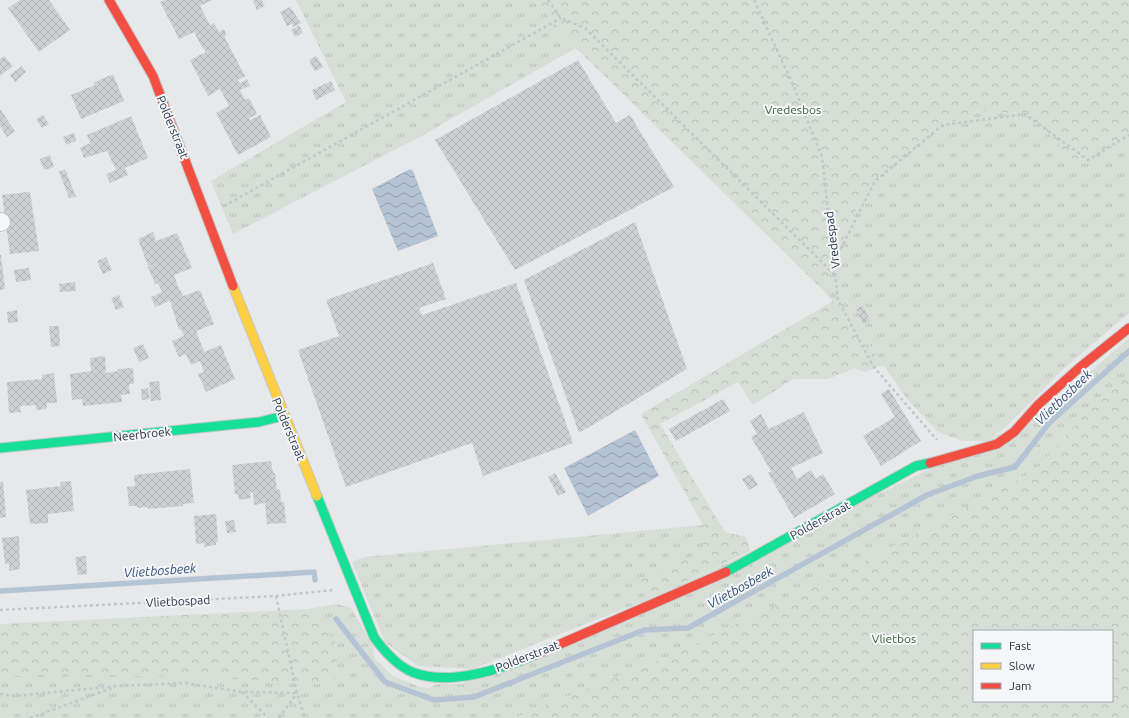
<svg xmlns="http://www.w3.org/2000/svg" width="1129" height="718" viewBox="0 0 1129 718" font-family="Ubuntu,sans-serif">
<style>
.grass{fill:url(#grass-tufts)}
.forest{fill:url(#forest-crowns);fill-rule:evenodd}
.water{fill:url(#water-waves)}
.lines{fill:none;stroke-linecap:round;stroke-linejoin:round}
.stream{stroke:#b4c4d5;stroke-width:5.5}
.building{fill:url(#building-cross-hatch)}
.street-casing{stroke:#c4c6c8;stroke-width:20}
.fast-casing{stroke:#c4c6c8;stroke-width:11}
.slow-casing{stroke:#c4c6c8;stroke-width:11}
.jam-casing{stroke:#c4c6c8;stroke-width:11}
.path{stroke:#c5c6ca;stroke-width:2.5;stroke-dasharray:3 3;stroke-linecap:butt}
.street{stroke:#f5f6f7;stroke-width:18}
.fast{stroke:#16e098;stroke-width:9}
.slow{stroke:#ffcf43;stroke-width:9}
.jam{stroke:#f24e42;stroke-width:9}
.labels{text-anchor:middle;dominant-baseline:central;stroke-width:4;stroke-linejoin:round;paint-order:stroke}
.park-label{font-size:12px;fill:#3f6138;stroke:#f4f6f9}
.street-label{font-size:12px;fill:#2b3445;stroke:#f4f6f9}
.water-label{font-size:13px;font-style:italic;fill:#34527a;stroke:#f4f6f9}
</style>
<defs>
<pattern id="grass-tufts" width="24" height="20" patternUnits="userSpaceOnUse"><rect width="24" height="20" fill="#d6ded6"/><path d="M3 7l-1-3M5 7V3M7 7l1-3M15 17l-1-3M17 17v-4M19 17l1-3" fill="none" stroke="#b8bfb9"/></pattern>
<pattern id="forest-crowns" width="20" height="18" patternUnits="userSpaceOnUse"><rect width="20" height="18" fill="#d6ded6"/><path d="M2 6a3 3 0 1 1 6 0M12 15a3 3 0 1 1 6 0" fill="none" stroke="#b8bfb9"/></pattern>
<pattern id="water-waves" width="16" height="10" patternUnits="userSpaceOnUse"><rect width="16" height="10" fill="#b4c4d5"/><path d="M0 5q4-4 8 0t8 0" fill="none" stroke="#93a0af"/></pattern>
<pattern id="building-cross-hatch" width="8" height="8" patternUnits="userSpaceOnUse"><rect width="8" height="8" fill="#ced0d3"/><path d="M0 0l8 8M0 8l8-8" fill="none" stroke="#b1b3b6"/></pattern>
</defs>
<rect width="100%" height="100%" fill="#e6e8ea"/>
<path class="grass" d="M296,0H535L576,48L423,135L233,234L211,181L346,102Z
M981,111L1025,114L1048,133L1070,158L1088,160L1129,135V313L1060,372L1010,423L988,441H962L938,432L907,399L866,340L824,291L852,216L875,181L903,154L943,125Z
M1129,338V375L1083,416L1036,470L840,575L669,656L514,718H0V676L64,674L202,677L316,684L338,677L335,641L308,609L337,604L351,608L373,646L374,658L393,676L420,687L429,688L436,684H462L889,489L1041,414Z
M703,525L702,554L679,562L651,598L472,669L418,666L385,642L352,562L364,557Z"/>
<path class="forest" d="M535,0H1129V135L1088,160L1070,158L1048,133L1025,114L981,111L943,125L903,154L875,181L852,216L824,291L576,48Z
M833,301L866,340L883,365L865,372L855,368L828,379H793L753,405L738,382L660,424L725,532L746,537L750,551L651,598L641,580L679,562L702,554L703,525L641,414Z
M1129,375V718H514L669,656L840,575L1036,470L1083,416ZM974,631H1112V701H974Z
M308,609L335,641L338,677L316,684L202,677L64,674L0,676V624Z"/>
<path class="water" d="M410,169L413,171L438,236L398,251L372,189Z
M635,430L659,476L588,516L564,468Z"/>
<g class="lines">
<path class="stream" d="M0,591L314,572L315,580
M336,619L385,682L434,700L474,697L644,630L688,628L927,495L978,476L1015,467L1049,423L1129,351"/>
</g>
<path class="building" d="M20,0H49L70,30L39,52L8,8Z
M164,0H212L200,6L210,25L214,23L219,32L224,29L226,34L225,38L245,76L238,80L240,83L247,79L250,86L240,90L245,100L249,98L257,114L249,118L250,120L260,115L271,137L238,155L216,113L229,106L220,89L208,96L190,60L206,52L204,49H203L194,32L179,39L160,2Z
M256,0H262L265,6L257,10L253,1Z
M290,7L301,23L293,27L292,24L287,26L280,12Z
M299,25L303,33L295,37L291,30Z
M4,56L13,66L0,76V59Z
M316,56L323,67L315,71L309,60Z
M578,60L616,123L630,115L674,187L515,270L435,140Z
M22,66L26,72L15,82L10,75Z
M113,74L124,101L81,119L71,95L95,85L93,83Z
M331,81L335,90L316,100L312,90Z
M0,109L15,131L7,137L0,126Z
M43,115L49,124L42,128L36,119Z
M131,116L148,158L125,168L128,175L110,183L106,174L116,170L107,151L84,158L80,148L90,143L87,135Z
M74,133L76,141L66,145L63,137Z
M50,155L54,167L44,170L40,159Z
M65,169L76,197L69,198L59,172Z
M27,192H30L39,251L10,254L2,195Z
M635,222L687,369L579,433L524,280Z
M153,232L156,241L177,233L192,268L174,275L178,286L183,296L200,290L214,324L196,331L200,341L204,352L221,345L235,379L206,392L198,374L204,372L200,361L191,365L186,354L179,357L176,351L172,341L184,336L181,329L179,330L170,301L155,307L151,297L162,292L158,283L155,284L148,267L155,264L148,266L138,239Z
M0,255H1L5,289L0,290Z
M106,257L112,270L103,274L97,261Z
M433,263L446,299L419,308L422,315L516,283L573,443L483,476L472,443L346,487L298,350L339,336L326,300Z
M29,268L31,280L16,282L14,270Z
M75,282L76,291L60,292L59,284Z
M119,295L124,307L116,310L111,298Z
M863,306L870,321L863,324L856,309Z
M17,310L18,322L8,323L7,312Z
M49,326H59L60,346L51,347Z
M143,344L149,358L139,362L133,348Z
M105,356L106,373L118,371V369L133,368L134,384H129L130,394L121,395L122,402L83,406L82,399L72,400L70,374L91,371L90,358Z
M54,373L57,403H47V409L36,410V405L20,406L21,412L9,413L7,382L42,379V375Z
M159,381L161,400L151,401L149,382Z
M148,388L150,399L142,400L141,389Z
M889,389L921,441L881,466L863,436L895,417L881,394Z
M723,399L730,411L676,441L669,429Z
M804,412L823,453L791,468L797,479L811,470L816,479L823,474L835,494L794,518L768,473L771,471L751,437L757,434L750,421L761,414L769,429Z
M271,461L273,473H275L277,490L280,489L281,502H284L286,523L267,524L265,503L254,505L253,492L250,493L251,498L239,500L238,494H235L232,465Z
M190,469L194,503L183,504V506L148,509V507L137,508V506H129L127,487L135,486L134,475Z
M555,473L566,492L558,496L548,477Z
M751,474L758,485L749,490L742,479Z
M71,481L74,511L48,514V523L30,524L26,490L61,486L60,482Z
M0,482H3L6,517L0,518Z
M216,514L218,542H216V545L204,547V543L196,544L194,516Z
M234,520L236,532L227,533L225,521Z
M19,536L20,569L9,571V564H5L2,538Z
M86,556L87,574L78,575L75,557Z"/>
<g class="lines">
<defs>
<path id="street" d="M0,222H1"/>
<path id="fast" d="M0,448L259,422L283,416
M317,496L374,637C384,651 396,665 412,672C449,687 501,669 535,655
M726,572L916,466L930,463"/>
<path id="slow" d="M233,286L317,496"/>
<path id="jam" d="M109,0L153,76L233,286
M930,463L997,444L1014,432L1039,404L1079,368L1129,328
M535,655L726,572"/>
</defs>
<use href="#street" class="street-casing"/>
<use href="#fast" class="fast-casing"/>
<use href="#slow" class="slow-casing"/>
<use href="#jam" class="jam-casing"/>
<path class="path" d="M548,0L561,18L585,28L836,276
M754,0L794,87L822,157L838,300L873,366L937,440
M224,206L561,18
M835,260L875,181L943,125L1025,114L1088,160L1129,135
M276,596L297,693L305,718
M0,610L276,596L333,590
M242,692L268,718
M0,694L14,696L117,686L185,683L242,692L297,693
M30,718L112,688
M279,718L297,693"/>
<use href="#street" class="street"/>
<use href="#fast" class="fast"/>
<use href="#slow" class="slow"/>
<use href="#jam" class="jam"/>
</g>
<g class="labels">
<g class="park-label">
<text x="793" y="109">Vredesbos</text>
<text x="894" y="638">Vlietbos</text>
</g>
<g class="street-label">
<text transform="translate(173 127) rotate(68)">Polderstraat</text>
<text transform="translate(832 240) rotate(-97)">Vredespad</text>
<text transform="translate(289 429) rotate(67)">Polderstraat</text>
<text transform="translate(142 434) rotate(-6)">Neerbroek</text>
<text transform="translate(820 520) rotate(-29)">Polderstraat</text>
<text transform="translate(178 601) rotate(-3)">Vlietbospad</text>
<text transform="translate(527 656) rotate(-21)">Polderstraat</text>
</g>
<g class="water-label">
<text transform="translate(1063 397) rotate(-44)">Vlietbosbeek</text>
<text transform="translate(160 570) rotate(-4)">Vlietbosbeek</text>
<text transform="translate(740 587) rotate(-29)">Vlietbosbeek</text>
</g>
</g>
<rect x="973" y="630" width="140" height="72" fill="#f4f6f9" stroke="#a4a8b1"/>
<rect x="981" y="643" width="20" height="6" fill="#16e098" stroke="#a4a8b1"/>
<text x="1009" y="650" font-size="12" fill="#2b3445">Fast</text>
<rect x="981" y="663" width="20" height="6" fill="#ffcf43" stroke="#a4a8b1"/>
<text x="1009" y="670" font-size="12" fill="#2b3445">Slow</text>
<rect x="981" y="683" width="20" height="6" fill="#f24e42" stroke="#a4a8b1"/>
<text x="1009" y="690" font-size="12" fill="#2b3445">Jam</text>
</svg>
